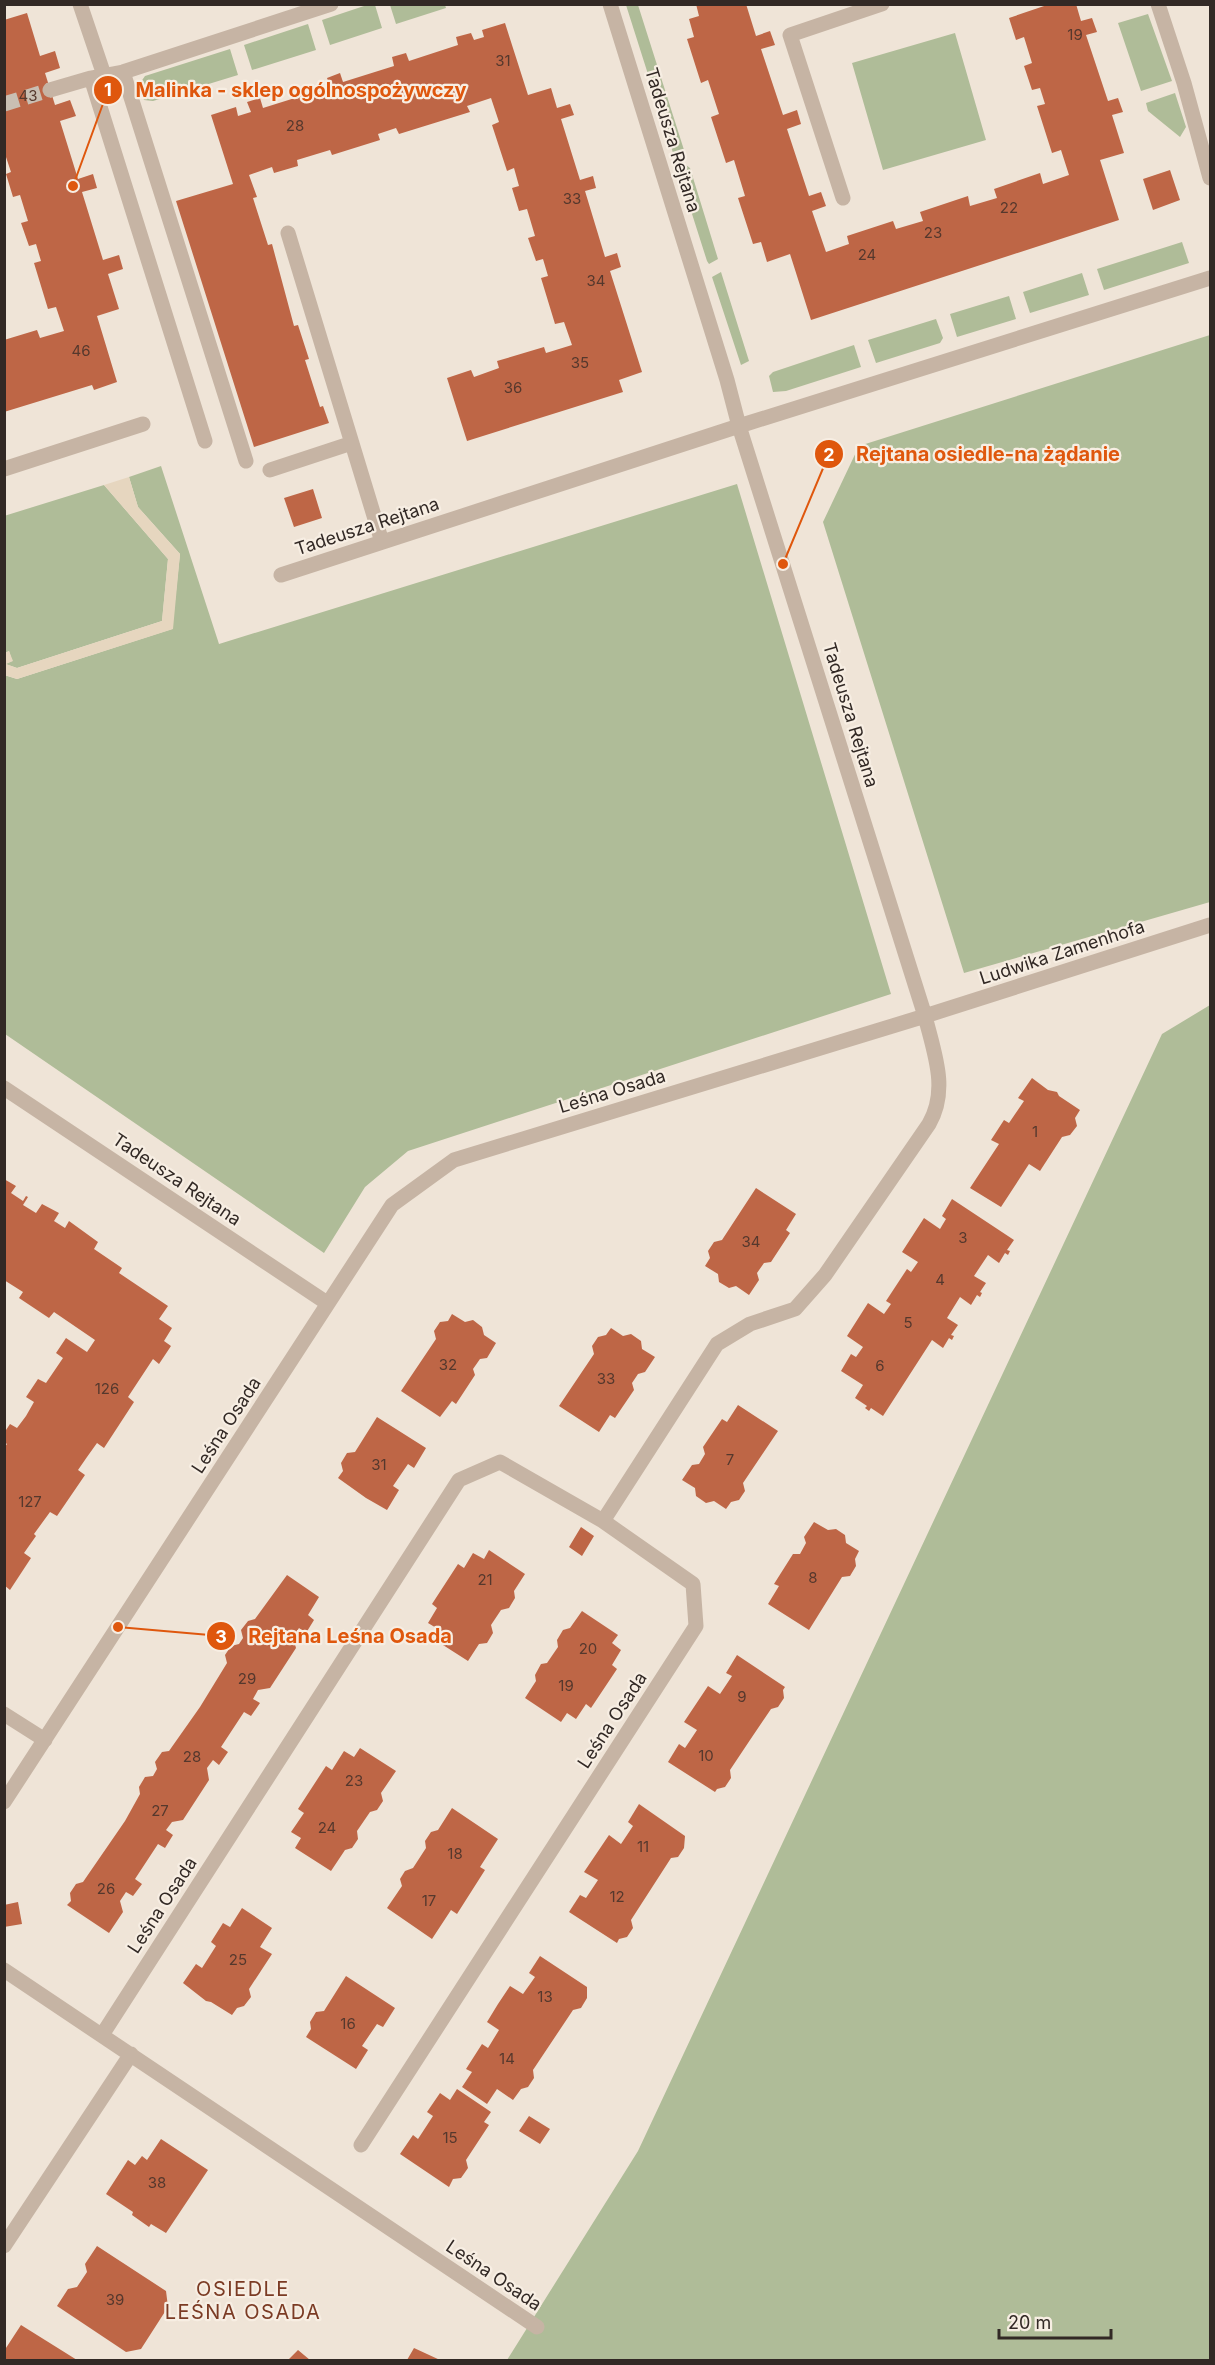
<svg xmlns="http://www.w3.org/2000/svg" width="1215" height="2365" viewBox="0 0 1215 2365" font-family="Inter,sans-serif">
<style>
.green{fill:#afbc98}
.plaza{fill:#e6d6bf}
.building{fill:#be6646}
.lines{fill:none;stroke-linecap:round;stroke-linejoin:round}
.minor-tunnel{stroke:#c9bfb3;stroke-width:15;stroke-dasharray:15 8;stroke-linecap:butt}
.minor{stroke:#c6b4a4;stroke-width:15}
.labels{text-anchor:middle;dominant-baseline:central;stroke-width:4.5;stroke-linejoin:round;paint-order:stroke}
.number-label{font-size:15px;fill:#55382d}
.street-label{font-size:18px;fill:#322925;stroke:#f7eee3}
.neighbourhood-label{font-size:20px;letter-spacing:1.5px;fill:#7b3b24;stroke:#f7eee3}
.leader{fill:none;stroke:#df570d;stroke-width:2}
.callout-dot{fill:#df570d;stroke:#f7eee3;stroke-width:2}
.mark-label{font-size:18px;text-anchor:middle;font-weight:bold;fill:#fff}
.callout-label{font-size:20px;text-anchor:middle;font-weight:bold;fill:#df570d;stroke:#f7eee3;stroke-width:4.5;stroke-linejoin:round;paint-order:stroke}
</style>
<rect width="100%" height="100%" fill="#efe4d7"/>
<path class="green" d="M370,4L375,5L382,28L330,45L322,20Z
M390,5H445L446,8L396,24Z
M626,5H638L684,150V152L674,156Z
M1148,14L1172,81L1141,91L1118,23Z
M308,24L316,50L252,70L244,45Z
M955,33L986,140L883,170L852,63Z
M230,49L238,75L153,101L144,100C139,91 138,85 145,76Z
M1175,93L1186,127L1180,137L1148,111L1146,103Z
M686,165L690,168L718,259L709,264L707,261L678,170Z
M1182,242L1189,263L1104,290L1097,269Z
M721,272L749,361L741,365L712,277Z
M1082,273L1089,295L1030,313L1023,292Z
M1009,296L1016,319L957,337L950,314Z
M936,319L943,338L940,343L876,363L868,340Z
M1210,335V902L964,973L823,522L859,446Z
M854,345L861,367L786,391L773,392L769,376L773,372Z
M161,466L219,644L737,484L891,994L408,1151L365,1187L324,1253L5,1034L4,675L17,679L172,629L180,554L138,507L129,477Z
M104,485L168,559L162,621L17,668L5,664L12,661L9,651L5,653L4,516Z
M1210,1005V2360H507L638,2151L1162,1034Z"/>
<path class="plaza" d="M129,477L138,507L180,554L173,629L17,679L5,675V653L9,651L13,661L6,664L17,668L162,621L168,559L104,485Z"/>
<path class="building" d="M696,4H746L756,36L770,31L775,45L761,49L783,115L797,110L801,124L787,129L809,196L821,192L826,206L812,211L826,252L849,244L847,236L893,221L896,229L923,221L920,212L968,196L970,206L997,198L994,189L1040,173L1043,184L1069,175L1061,150L1052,153L1037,106L1045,104L1040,88L1032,90L1024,66L1032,63L1024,37L1016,40L1009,18L1050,4H1076L1081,21L1092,18L1097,32L1086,35L1108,101L1118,98L1123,112L1112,115L1124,153L1100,160L1119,220L811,320L790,254L767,262L761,242L753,244L738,198L745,196L734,160L726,163L711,117L719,114L708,80L701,83L687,39L694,37L689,19L699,16Z
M27,13L40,56L55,51L60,68L45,73L55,105L70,100L76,116L60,121L78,179L93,174L97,188L82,192L103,260L119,255L123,269L108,274L119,309L97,316L117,382L94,390L92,385L4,412V340L37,330L40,338L64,331L56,307L48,309L34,263L41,261L36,244L29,246L21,223L28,221L20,195L13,197L6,174L11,172L4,151V20Z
M505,23L528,95L551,88L557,108L570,104L574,115L561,119L580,180L593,176L596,188L585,191L605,257L617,253L621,267L610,271L642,372L619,380L623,392L467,441L447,378L471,370L474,377L499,368L497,361L544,347L546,353L572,345L564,322L555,324L541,278L548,276L543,259L536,261L528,238L535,236L527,209L519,211L512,188L519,186L514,168L507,171L492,125L499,122L491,98L467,106L470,112L399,134L396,128L378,134L380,140L332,155L330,150L297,160L298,166L274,173L272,167L249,175L257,197L253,198L268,245L272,244L294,326L298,325L309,359L305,360L320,407L323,406L329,423L254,447L176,201L233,184L211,115L236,107L238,116L251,112L247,102L260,98L263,108L330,87L327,78L340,73L343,82L394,66L392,57L406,53L409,61L458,45L456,37L471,33L474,40L484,37L482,30Z
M1170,170L1180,200L1153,210L1143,179Z
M313,489L322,518L294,527L284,498Z
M1032,1078L1048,1090L1057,1092L1059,1096L1080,1110L1075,1118L1077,1126L1070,1135L1062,1137L1040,1171L1029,1164L1001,1207L970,1188L999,1144L991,1140L1004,1120L1009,1123L1024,1101L1018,1098Z
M4,1179L16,1186L11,1193L23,1201L26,1196L28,1197L23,1205L36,1213L42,1204L59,1213L54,1221L65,1228L69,1221L98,1242L94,1249L122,1268L119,1273L168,1306L159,1319L172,1328L164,1341L171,1346L159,1364L153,1359L128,1397L134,1402L104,1448L97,1443L87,1457L78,1470L85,1475L57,1516L50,1512L34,1534L36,1536L24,1553L31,1558L10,1590L4,1585V1448L7,1444L4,1442V1433L10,1424L17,1428L26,1416L34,1402L26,1397L38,1379L46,1383L63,1358L56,1353L66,1338L87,1352L95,1340L54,1312L49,1318L19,1298L23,1292L4,1280Z
M756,1188L796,1214L786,1230L790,1233L771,1262L764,1263L757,1273L759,1280L749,1295L736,1286L729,1288L719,1282L718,1274L705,1266L710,1258L708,1251L714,1242L722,1240Z
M952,1199L1014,1240L1007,1250L1010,1251L1008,1255L1005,1253L999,1263L988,1255L974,1276L986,1283L980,1292L982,1293L980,1297L977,1295L971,1305L960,1297L947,1318L958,1325L951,1335L954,1336L952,1340L949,1338L943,1348L932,1340L883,1416L871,1408L869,1411L865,1408L867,1406L855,1398L863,1385L841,1371L851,1354L856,1357L863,1347L847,1336L868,1303L884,1314L891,1304L886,1301L907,1269L911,1272L918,1262L902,1252L924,1218L940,1229L946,1219L942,1216Z
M452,1314L465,1322L473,1320L482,1327L484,1335L496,1343L487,1358L480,1359L473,1369L475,1375L456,1404L452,1401L440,1417L401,1391L436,1339L434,1331L440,1322L448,1321Z
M611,1328L623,1336L631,1334L641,1341L642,1349L655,1357L645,1372L638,1374L632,1383L634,1390L615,1418L610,1415L599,1432L559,1406L594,1354L592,1346L598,1337L606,1335Z
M738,1405L778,1431L743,1483L745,1491L739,1500L731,1502L726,1509L714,1501L706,1503L696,1496L695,1488L682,1480L692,1465L699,1464L705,1454L703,1447L722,1419L727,1422Z
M377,1417L426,1448L414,1468L408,1464L393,1486L399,1490L387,1510L366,1498L338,1478L343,1471L341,1463L347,1453L355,1452Z
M814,1522L828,1530L836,1529L845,1535L846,1543L859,1551L855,1559L856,1566L850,1576L842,1577L809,1630L768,1604L779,1586L774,1584L793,1554H800L806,1543L804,1537Z
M581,1527L594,1536L582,1556L569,1547Z
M489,1550L525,1574L514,1591L515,1598L509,1608L501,1610L491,1625L493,1633L487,1643L479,1644L468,1661L432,1638L438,1629L428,1623L437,1608L432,1604L458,1564L464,1568L473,1553L484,1559Z
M287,1575L319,1597L308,1615L314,1620L306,1633L299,1628L293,1637L296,1648L270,1688L258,1690L253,1699L260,1703L251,1716L244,1712L221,1747L228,1752L219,1765L213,1760L207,1768L209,1780L183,1820L172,1822L166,1830L173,1835L165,1848L158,1844L135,1879L142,1884L133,1896L126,1892L120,1901L123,1912L109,1933L67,1905L71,1901L70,1893L76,1884L83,1882L125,1821L140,1794L139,1787L145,1777L153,1776L157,1769L155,1762L162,1752L169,1751L200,1707L227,1663L225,1655L231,1646L239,1644L243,1638L241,1630L248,1621L255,1619Z
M582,1611L618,1635L612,1643L621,1650L612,1665L617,1669L591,1708L586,1704L576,1719L567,1713L561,1722L525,1698L536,1681L535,1675L541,1664L547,1663L558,1647L557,1640L563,1630L570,1628Z
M737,1655L785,1687L783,1690L784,1698L778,1707L771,1709L750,1740L730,1770L731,1778L725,1787L717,1789L715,1792L668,1762L679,1744L685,1748L697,1730L684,1722L708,1686L720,1694L732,1676L726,1673Z
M360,1748L396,1771L381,1793L383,1801L377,1810L370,1812L357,1831L358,1839L352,1848L345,1850L331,1871L295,1848L301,1838L291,1832L304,1813L298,1809L326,1766L332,1770L344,1751L354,1757Z
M639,1804L685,1836L684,1848L678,1857L671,1858L631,1920L633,1928L627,1937L619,1939L617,1943L569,1912L580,1895L586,1898L598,1880L584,1872L609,1835L621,1844L633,1826L628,1822Z
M452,1808L498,1839L480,1867L485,1870L457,1914L451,1910L432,1939L387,1908L402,1886L400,1879L405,1871L413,1868L426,1848L425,1841L431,1832L438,1830Z
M18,1902L22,1924L4,1927V1905Z
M242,1908L272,1928L260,1947L272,1954L249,1989L251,1997L244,2006L237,2008L232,2015L211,2002L206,2001L183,1983L196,1964L202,1968L216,1946L211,1942L223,1923L230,1927Z
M540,1956L587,1987V1998L581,2008L573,2010L533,2070L534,2078L528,2087L521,2089L513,2100L497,2089L487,2104L462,2087L472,2072L466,2069L482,2044L488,2048L499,2030L487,2022L498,2004L510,1986L523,1994L535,1977L529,1973Z
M346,1976L395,2008L383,2027L377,2024L362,2046L368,2050L356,2069L306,2037L311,2029L310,2022L316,2012L324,2011Z
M457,2089L491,2112L484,2122L489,2125L466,2160L468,2168L461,2178L453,2179L449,2187L400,2154L413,2135L418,2139L433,2116L427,2112L440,2093L450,2100Z
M529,2116L550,2129L540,2144L519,2131Z
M161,2139L208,2170L166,2233L151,2224L149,2227L132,2215L133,2212L106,2194L128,2160L135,2165L142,2156L147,2160Z
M97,2246L166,2291L168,2307L141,2349L126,2352L57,2306L68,2289L77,2287L87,2272L85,2264Z
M21,2325L77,2360H4V2351Z
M414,2348L440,2360H407Z
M298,2350L310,2360H288Z"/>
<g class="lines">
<path class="minor-tunnel" d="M4,104L50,90"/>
<path class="minor" d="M80,4L104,75
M1158,4L1184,83L1210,178
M123,72L246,461
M91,78L205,441
M50,90L91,78L123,72L331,4
M843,198L790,35L882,4
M288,233L382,542
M4,469L143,424
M270,470L352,443
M281,575L739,426L1210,278
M4,1088L327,1303
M603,1521L717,1344L750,1324L795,1309L825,1275L929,1124C949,1089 934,1053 925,1016L739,426L727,380L610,4
M4,1714L45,1740
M4,1802L392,1205L454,1160L925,1016L1210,925
M4,1970L537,2327
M102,2035L459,1480L500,1462L603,1521L693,1584L696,1626L361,2145
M4,2246L131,2054"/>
</g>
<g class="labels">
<g class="number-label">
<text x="1075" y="34">19</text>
<text x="503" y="60">31</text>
<text x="28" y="95">43</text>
<text x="295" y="125">28</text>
<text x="572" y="198">33</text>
<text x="1009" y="207">22</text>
<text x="933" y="232">23</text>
<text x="867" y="254">24</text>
<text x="596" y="280">34</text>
<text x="81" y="350">46</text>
<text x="580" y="362">35</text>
<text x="513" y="387">36</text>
<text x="1035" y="1131">1</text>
<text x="963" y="1237">3</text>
<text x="751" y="1241">34</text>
<text x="940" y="1279">4</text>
<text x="908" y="1322">5</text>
<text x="448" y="1364">32</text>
<text x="880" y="1365">6</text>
<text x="606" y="1378">33</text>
<text x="107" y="1388">126</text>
<text x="730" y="1459">7</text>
<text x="379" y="1464">31</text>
<text x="30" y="1501">127</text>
<text x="813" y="1577">8</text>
<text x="485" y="1579">21</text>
<text x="588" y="1648">20</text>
<text x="247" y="1678">29</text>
<text x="566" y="1685">19</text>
<text x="742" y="1696">9</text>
<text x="706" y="1755">10</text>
<text x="192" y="1756">28</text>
<text x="354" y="1780">23</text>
<text x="160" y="1810">27</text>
<text x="327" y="1827">24</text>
<text x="643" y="1846">11</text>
<text x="455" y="1853">18</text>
<text x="106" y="1888">26</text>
<text x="617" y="1896">12</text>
<text x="429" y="1900">17</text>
<text x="238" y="1959">25</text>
<text x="545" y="1996">13</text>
<text x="348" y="2023">16</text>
<text x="507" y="2058">14</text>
<text x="450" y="2137">15</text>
<text x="157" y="2182">38</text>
<text x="115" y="2299">39</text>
</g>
<g class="street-label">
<text transform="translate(673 140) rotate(73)">Tadeusza Rejtana</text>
<text transform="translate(367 526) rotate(-18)">Tadeusza Rejtana</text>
<text transform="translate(851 715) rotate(73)">Tadeusza Rejtana</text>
<text transform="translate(1062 952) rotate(-18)">Ludwika Zamenhofa</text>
<text transform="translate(612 1091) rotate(-17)">Leśna Osada</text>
<text transform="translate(177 1179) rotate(34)">Tadeusza Rejtana</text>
<text transform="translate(226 1425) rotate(-57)">Leśna Osada</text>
<text transform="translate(612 1720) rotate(-57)">Leśna Osada</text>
<text transform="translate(162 1905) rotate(-57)">Leśna Osada</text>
<text transform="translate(494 2275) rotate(34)">Leśna Osada</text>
</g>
<g class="neighbourhood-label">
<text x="243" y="2289">OSIEDLE<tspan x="243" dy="23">LEŚNA OSADA</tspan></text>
</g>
</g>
<path class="leader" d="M73 186L108 90M783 564L829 454M118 1627L221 1636"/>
<g class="callout-dot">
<circle cx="73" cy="186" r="6"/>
<circle cx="783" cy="564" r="6"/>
<circle cx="118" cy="1627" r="6"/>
<circle cx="108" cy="90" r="15"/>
<circle cx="829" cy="454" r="15"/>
<circle cx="221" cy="1636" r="15"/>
</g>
<g class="mark-label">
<text x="108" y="96">1</text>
<text x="829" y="461">2</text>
<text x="221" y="1643">3</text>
</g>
<g class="callout-label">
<text x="301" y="97">Malinka - sklep ogólnospożywczy</text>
<text x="988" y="461">Rejtana osiedle-na żądanie</text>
<text x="350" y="1643">Rejtana Leśna Osada</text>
</g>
<rect width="1215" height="2365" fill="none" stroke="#322925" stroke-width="12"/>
<path d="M999 2329v9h112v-9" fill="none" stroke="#322925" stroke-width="3"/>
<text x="1008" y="2329" font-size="18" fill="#322925" stroke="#f7eee3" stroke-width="4.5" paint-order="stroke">20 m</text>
</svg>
